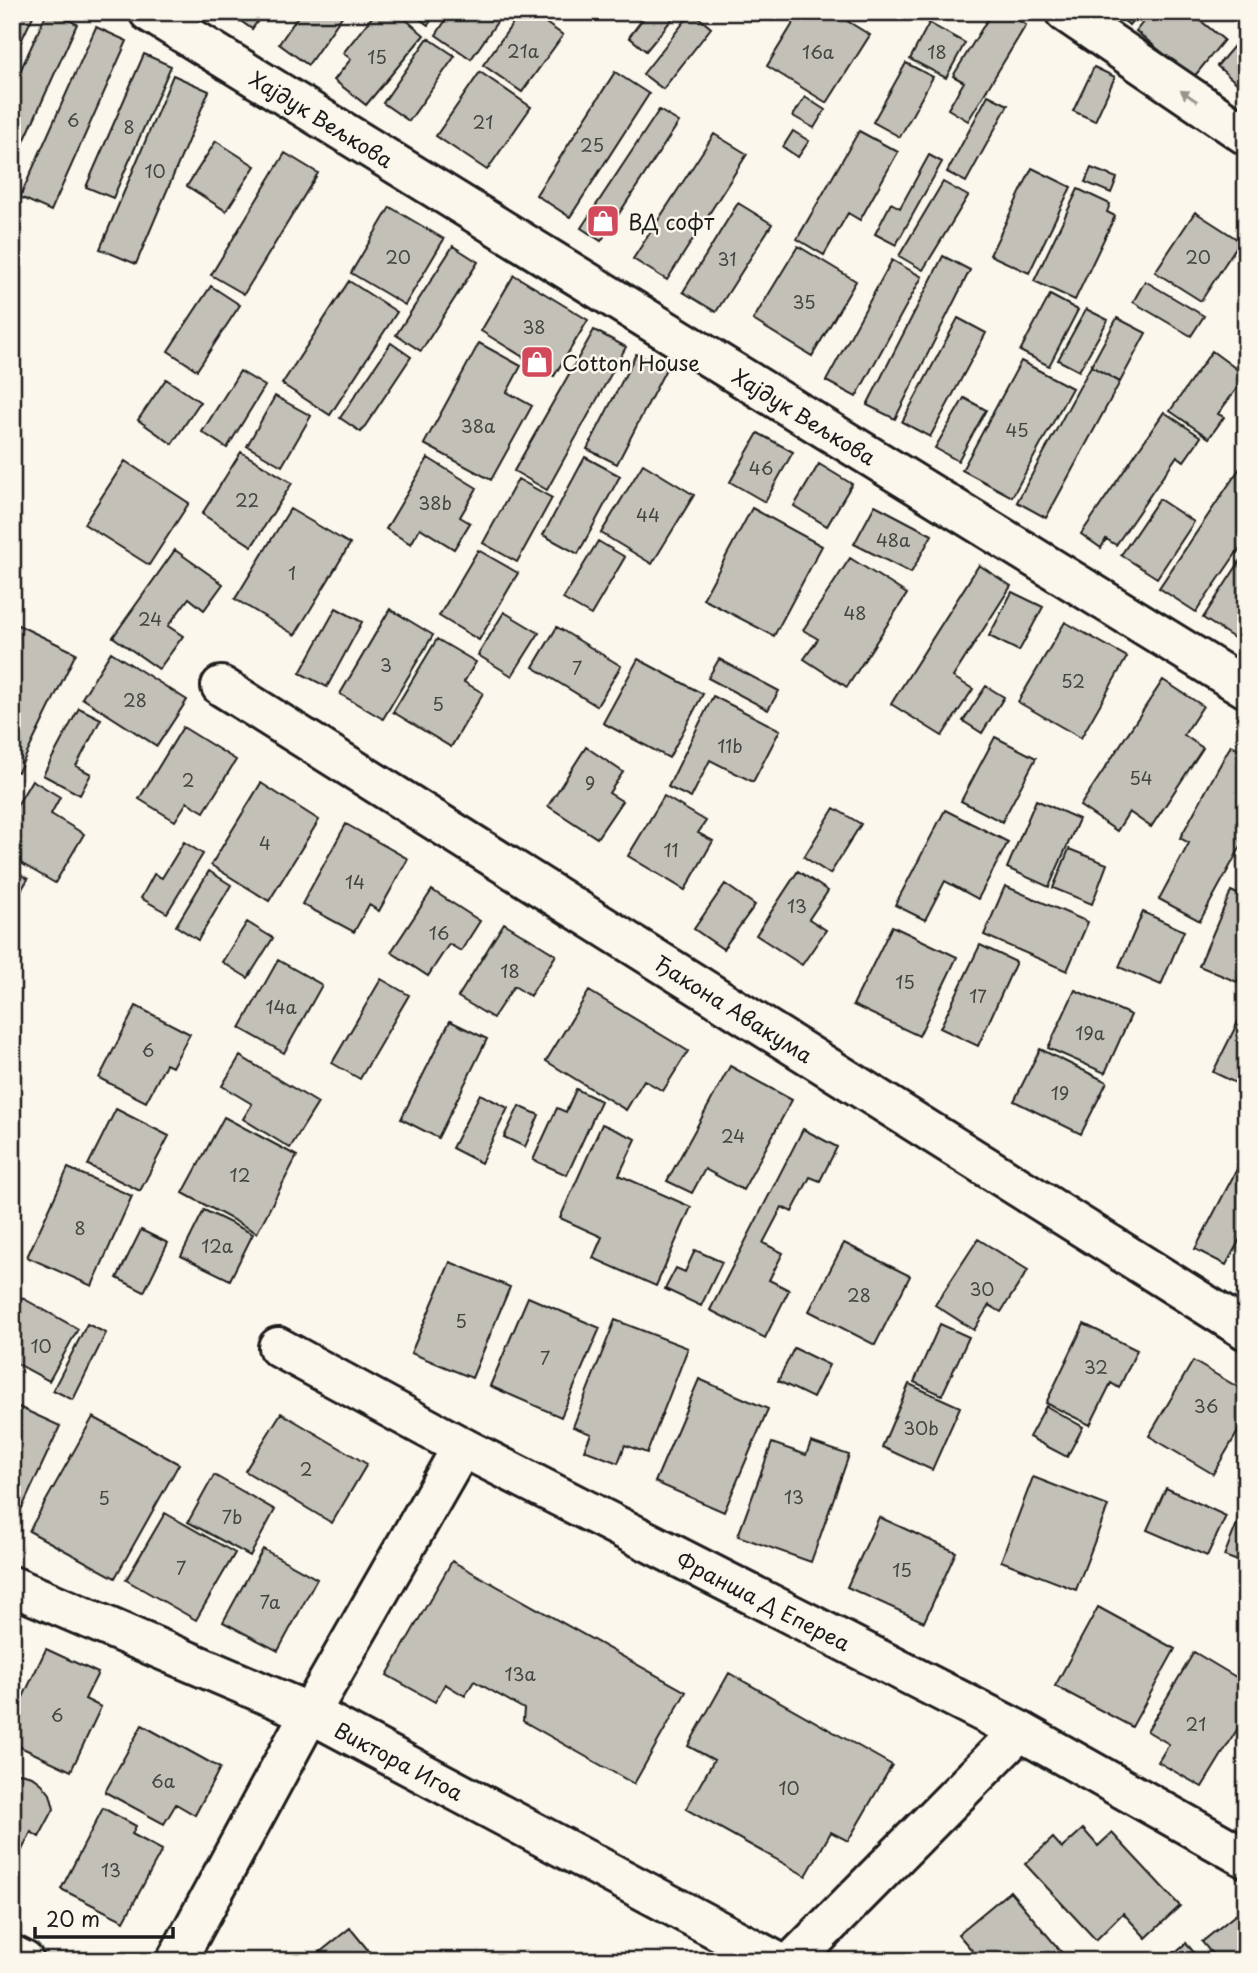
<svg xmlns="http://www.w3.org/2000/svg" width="1258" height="1973" viewBox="0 0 1258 1973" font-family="'Playpen Sans',sans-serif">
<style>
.building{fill:#c3c0b8;stroke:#1c1c1c;stroke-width:2}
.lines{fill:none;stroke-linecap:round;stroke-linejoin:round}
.minor-casing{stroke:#1c1c1c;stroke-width:44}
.tertiary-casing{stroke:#1c1c1c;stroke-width:44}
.minor{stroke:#fbf7ec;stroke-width:38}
.tertiary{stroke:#fbf7ec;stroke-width:38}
.oneway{fill:#97948e}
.labels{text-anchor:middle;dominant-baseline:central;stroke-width:5;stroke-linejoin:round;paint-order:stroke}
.number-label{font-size:18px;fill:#464543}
.street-label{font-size:21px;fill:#1c1c1c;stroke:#fbf7ec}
.poi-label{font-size:21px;fill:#1c1c1c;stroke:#fbf7ec;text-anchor:start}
</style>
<rect width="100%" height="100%" fill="#fbf7ec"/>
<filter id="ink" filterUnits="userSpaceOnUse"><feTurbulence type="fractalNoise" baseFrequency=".0143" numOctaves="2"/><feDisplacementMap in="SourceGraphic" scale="14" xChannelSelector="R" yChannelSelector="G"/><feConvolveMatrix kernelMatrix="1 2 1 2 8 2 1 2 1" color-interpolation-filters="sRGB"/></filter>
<g filter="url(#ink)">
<path class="building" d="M12,12H35L12,60Z
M47,12H52L77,24L12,168V89Z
M228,12H264L252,29Z
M301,12H345L308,65L279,44Z
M376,12H397L424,35L366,105L334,80L351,59L343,53Z
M410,12H437L428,25Z
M451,12H504L471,59L436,35Z
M521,12H530L563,35L522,92L483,65Z
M648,12H678L646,51L629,37Z
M692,12L711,28L663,89L643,74Z
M800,12H849L844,19L870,35L827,103L767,66Z
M992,12H1005L1026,25L968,121L948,109L964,82L953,76Z
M1114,12H1139L1129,25Z
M1151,12H1190L1224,40L1193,78L1136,31Z
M929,23L965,43L946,78L910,59Z
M96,27L127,41L51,211L20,197Z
M428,38L455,56L409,121L383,103Z
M1239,40L1246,47V91L1217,66Z
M144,54L171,66L113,198L86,187Z
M906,63L933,77L900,137L873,122Z
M1094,67L1115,77L1095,121L1073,111Z
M480,72L531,107L487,170L436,136Z
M615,72L649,94L570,217L536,195Z
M173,75L209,91L136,264L100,249Z
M988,95L1008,105L966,182L947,172Z
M805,97L825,110L814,128L793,116Z
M659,110L679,122L601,241L581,228Z
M793,131L809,141L798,157L783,147Z
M859,131L898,152L860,220L848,213L824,255L797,239Z
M714,134L747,154L667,280L633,259Z
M216,141L255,166L226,211L187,186Z
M285,153L318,173L244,294L211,275Z
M929,155L942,162L896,245L875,234L891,203L900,208Z
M1032,168L1071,187L1029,273L990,255Z
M1091,168L1117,178L1111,193L1085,182Z
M943,182L968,196L923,270L899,256Z
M1078,189L1110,204L1107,212L1115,216L1075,300L1034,281Z
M738,203L772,224L716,312L683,292Z
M390,207L444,239L405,305L351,273Z
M1195,212L1240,241L1201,301L1155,272Z
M453,246L478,262L421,351L396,335Z
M798,246L856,281L812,356L753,320Z
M943,256L970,270L895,419L867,405Z
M892,260L922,277L856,397L826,381Z
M514,275L588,320L554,376L481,331Z
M349,281L397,312L330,415L282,384Z
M1145,281L1204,316L1191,336L1133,302Z
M211,286L240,305L197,370L168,351Z
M1050,295L1078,310L1049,366L1020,351Z
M1086,309L1108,320L1079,371L1058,360Z
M958,318L986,333L930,437L902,422Z
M1117,318L1146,333L1120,382L1091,366Z
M594,330L626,347L547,490L514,471Z
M391,343L411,357L361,432L340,418Z
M479,343L521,366L507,392L532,406L491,480L424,444Z
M1212,351L1246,376L1218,414L1224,417L1209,438L1170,411Z
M636,354L666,369L617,464L587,449Z
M1021,361L1072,388L1012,497L962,470Z
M1091,366L1120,382L1046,518L1017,502Z
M240,371L265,386L227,448L202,432Z
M166,379L200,402L172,444L138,420Z
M275,396L311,416L282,466L247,446Z
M964,398L986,410L958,461L935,448Z
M1164,412L1201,437L1184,461L1177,456L1116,545L1106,539L1101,548L1081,534Z
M758,433L793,452L765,502L730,482Z
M241,452L292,483L252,546L202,514Z
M585,457L620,476L578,554L543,535Z
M428,458L477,488L460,517L470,523L454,549L420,528L411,544L386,529Z
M1246,459V539L1196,612L1159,588Z
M125,461L189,503L149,565L84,524Z
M643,464L694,495L652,564L601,533Z
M819,464L852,484L827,526L794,506Z
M518,479L552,498L517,562L483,543Z
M1159,499L1194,522L1157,578L1121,555Z
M875,505L932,535L911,573L854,544Z
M752,508L822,546L774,636L703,599Z
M290,509L350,544L295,635L235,599Z
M598,541L625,557L591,615L563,599Z
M175,550L223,584L204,610L189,598L168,626L183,636L159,669L113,637Z
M478,550L518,573L479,640L439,616Z
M1246,552V621L1234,638L1203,618Z
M850,558L907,594L847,687L804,659L818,639L803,630Z
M979,565L1011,586L953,677L973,689L942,736L891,704Z
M1012,592L1043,607L1019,651L989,636Z
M336,608L362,622L327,687L300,673Z
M390,609L433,635L383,719L340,694Z
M504,612L539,633L512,676L478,655Z
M12,622L76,653L18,772L12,769Z
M1065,622L1127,657L1081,738L1018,702Z
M557,627L621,666L597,706L533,667Z
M437,639L476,662L464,682L483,693L451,747L393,712Z
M111,652L187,700L157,746L82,698Z
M638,659L703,694L669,758L603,723Z
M719,659L779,691L768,710L708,678Z
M1163,680L1203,706L1184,735L1203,748L1151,827L1129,812L1117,831L1080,806Z
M986,686L1004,697L982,733L963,721Z
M713,696L780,730L753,782L710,760L691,798L668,787Z
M79,708L101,719L76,766L91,774L80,795L43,775Z
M183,727L236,760L204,812L187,802L175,821L139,799Z
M995,737L1036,758L1002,822L961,801Z
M1231,745L1246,753V837L1200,921L1159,899L1189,843L1180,838Z
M586,747L623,772L609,793L622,801L597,838L548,806Z
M32,780L60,797L51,814L84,834L55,883L12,858V814Z
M261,783L319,820L269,901L211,865Z
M664,796L706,821L698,833L713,841L685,890L628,856Z
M1036,800L1079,819L1049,887L1007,868Z
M834,808L861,824L830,874L804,857Z
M945,810L1008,842L978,899L945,881L925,920L895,905Z
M346,824L408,859L379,911L369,905L354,932L302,904Z
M184,842L203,854L167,913L141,898L154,874L162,878Z
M1069,849L1107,864L1092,904L1053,888Z
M12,869L28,879L12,905Z
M209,871L231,885L198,940L176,926Z
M798,871L828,891L809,919L826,930L802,965L756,935Z
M725,884L755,905L723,949L694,929Z
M1005,886L1088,922L1067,971L984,935Z
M432,890L480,921L461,951L449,944L428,976L391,952Z
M1231,891L1246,898V962L1237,982L1199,966Z
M1143,912L1184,931L1161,985L1119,967Z
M247,922L273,938L248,978L222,962Z
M504,923L556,955L530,996L514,986L493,1018L458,997Z
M892,926L957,957L919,1036L853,1005Z
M980,945L1016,962L978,1046L940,1028Z
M278,960L322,985L284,1053L240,1028Z
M381,979L409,995L360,1079L332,1063Z
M1075,990L1131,1015L1105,1073L1048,1048Z
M589,991L688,1051L663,1091L644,1080L626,1110L546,1061Z
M136,1006L190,1034L172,1067L166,1064L146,1102L99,1078Z
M1246,1006V1088L1213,1072Z
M450,1021L487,1039L438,1138L401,1119Z
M1040,1049L1107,1082L1081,1134L1014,1101Z
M240,1056L318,1103L290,1148L243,1119L252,1104L222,1086Z
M730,1066L792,1100L743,1190L705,1169L692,1193L667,1181Z
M576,1089L601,1101L567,1175L533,1160L557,1108L566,1112Z
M480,1094L508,1108L481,1163L452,1148Z
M519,1106L539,1115L525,1147L504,1137Z
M116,1109L169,1136L140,1191L88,1165Z
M224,1117L297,1156L257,1233L183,1193Z
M602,1124L636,1139L619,1175L691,1207L656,1286L593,1258L602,1237L560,1218Z
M803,1129L837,1147L820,1181L810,1177L792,1212L782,1207L763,1243L783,1253L769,1280L789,1290L765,1338L710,1310Z
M1246,1152V1228L1226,1265L1195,1249Z
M68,1168L132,1196L92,1286L27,1257Z
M204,1210L253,1234L230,1280L181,1256Z
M141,1230L168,1243L144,1292L117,1278Z
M978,1239L1028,1270L1001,1312L989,1305L974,1330L935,1305Z
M844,1243L910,1276L875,1345L809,1311Z
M695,1250L722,1262L701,1306L665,1289L676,1268L685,1272Z
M450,1262L510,1287L472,1378L411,1353Z
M17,1295L78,1329L49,1381L12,1361V1302Z
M528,1297L600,1328L561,1417L490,1386Z
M615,1320L688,1348L647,1453L625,1445L618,1463L584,1450L591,1434L573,1427Z
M87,1324L106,1333L73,1400L53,1390Z
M940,1324L969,1337L942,1395L914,1382Z
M1084,1324L1137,1350L1119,1388L1111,1383L1090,1425L1046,1403Z
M794,1348L829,1365L813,1398L778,1381Z
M1193,1361L1246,1392V1418L1213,1474L1149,1436Z
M699,1379L768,1409L724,1512L655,1482Z
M909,1384L960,1407L932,1470L882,1447Z
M12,1404L60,1426L22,1508L12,1504Z
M1046,1406L1083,1427L1067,1457L1029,1437Z
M281,1413L367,1464L332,1523L245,1471Z
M93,1417L179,1464L115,1578L29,1531Z
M811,1442L849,1455L811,1562L738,1536L772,1443L806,1455Z
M214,1475L275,1510L250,1556L188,1522Z
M1033,1477L1108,1506L1076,1590L1001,1561Z
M1166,1488L1226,1516L1207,1556L1147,1530Z
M1246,1501V1564L1224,1556Z
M165,1513L235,1553L196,1620L126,1580Z
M879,1517L956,1552L924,1622L847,1587Z
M263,1549L317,1579L278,1651L223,1622Z
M452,1561L686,1692L634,1784L523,1721L524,1709L474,1681L465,1696L445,1684L435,1702L387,1675Z
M1098,1607L1175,1649L1132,1727L1055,1686Z
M46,1649L98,1673L85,1699L101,1707L71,1771L12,1743V1720Z
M1194,1652L1246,1683V1715L1202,1787L1158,1762L1169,1744L1147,1731Z
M729,1673L892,1765L848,1841L831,1832L806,1876L686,1809L714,1760L688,1746Z
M142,1725L220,1768L195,1815L176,1804L164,1824L105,1792Z
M20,1773L32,1776L42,1784L50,1794L54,1809L39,1837L31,1832L19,1856L12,1853V1775Z
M103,1808L136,1826L132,1834L162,1850L124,1921L61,1889Z
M1083,1829L1098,1846L1112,1833L1180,1906L1146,1938L1123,1913L1096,1940L1025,1864L1053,1838L1062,1848Z
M1010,1891L1069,1961H981L958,1934Z
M1246,1906V1961H1218L1202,1942Z
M350,1928L377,1961H309Z
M1186,1943L1201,1961H1165Z"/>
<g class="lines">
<defs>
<g id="minor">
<path d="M1065,12L1246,135"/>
<path id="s1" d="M221,686L1246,1330"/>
<path id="s2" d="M278,1347L462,1447L1020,1731L1246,1858"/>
<path id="s3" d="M12,1586L310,1713L776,1961"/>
<path d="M12,1955L24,1961"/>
<path d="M176,1961L310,1713L462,1447"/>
<path d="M793,1961L1020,1731"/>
</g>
<g id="tertiary">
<path id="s4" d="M149,12L1246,688"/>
</g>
</defs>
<use href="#minor" class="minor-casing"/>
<use href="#tertiary" class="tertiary-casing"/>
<use href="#minor" class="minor"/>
<use href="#tertiary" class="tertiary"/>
</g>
<defs><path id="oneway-solid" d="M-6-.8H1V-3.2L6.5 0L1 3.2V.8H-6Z" transform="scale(1.75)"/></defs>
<use class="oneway" href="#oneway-solid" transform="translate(1189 96) rotate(-146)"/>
</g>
<defs>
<symbol id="shop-square" viewBox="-11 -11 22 22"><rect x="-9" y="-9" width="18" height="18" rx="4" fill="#d1495b" stroke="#fbf7ec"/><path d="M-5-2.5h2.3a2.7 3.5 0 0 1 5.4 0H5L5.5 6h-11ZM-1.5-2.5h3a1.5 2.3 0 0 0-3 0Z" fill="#fff"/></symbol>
</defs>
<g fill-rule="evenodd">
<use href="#shop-square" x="584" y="202" width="38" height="38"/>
<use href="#shop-square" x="518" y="343" width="38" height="38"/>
</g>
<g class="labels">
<g class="number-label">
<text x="523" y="50">21a</text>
<text x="818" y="51">16a</text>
<text x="937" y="51">18</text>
<text x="377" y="56">15</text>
<text x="73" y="119">6</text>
<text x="483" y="121">21</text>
<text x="129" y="126">8</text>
<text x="592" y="144">25</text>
<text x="155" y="170">10</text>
<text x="398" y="256">20</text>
<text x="1198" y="256">20</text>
<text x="727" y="258">31</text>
<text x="804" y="301">35</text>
<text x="534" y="326">38</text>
<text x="478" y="425">38a</text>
<text x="1017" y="429">45</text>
<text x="761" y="467">46</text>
<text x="247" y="499">22</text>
<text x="435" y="502">38b</text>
<text x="648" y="514">44</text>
<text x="893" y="539">48a</text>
<text x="292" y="572">1</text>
<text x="855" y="612">48</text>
<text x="150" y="618">24</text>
<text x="386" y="664">3</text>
<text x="577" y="667">7</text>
<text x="1073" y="680">52</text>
<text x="135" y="699">28</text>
<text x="438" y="703">5</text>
<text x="730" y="745">11b</text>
<text x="1141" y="777">54</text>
<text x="188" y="779">2</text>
<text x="590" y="782">9</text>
<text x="265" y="842">4</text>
<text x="671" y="849">11</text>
<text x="355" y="881">14</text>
<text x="797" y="905">13</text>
<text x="439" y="932">16</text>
<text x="510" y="970">18</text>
<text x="905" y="981">15</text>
<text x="978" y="995">17</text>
<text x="281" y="1006">14a</text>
<text x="1090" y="1032">19a</text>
<text x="148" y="1049">6</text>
<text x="1060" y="1092">19</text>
<text x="733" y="1135">24</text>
<text x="240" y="1174">12</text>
<text x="80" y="1227">8</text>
<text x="217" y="1245">12a</text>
<text x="982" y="1288">30</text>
<text x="859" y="1294">28</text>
<text x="461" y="1320">5</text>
<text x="41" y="1345">10</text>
<text x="545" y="1357">7</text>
<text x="1096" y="1366">32</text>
<text x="1206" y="1405">36</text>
<text x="921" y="1427">30b</text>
<text x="306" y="1468">2</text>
<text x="794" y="1496">13</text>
<text x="104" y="1497">5</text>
<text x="232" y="1516">7b</text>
<text x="181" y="1567">7</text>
<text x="902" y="1569">15</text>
<text x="270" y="1601">7a</text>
<text x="520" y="1673">13a</text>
<text x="57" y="1714">6</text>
<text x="1196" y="1723">21</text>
<text x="163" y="1780">6a</text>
<text x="789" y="1787">10</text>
<text x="111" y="1869">13</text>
</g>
<g class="street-label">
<text stroke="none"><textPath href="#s4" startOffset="203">Хајдук Вељкова</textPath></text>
<text stroke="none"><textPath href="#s4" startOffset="770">Хајдук Вељкова</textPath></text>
<text stroke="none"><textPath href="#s1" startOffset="606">Ђакона Авакума</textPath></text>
<text stroke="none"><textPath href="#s2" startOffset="548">Франша Д Епереа</textPath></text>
<text stroke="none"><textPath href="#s3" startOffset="425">Виктора Игоа</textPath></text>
</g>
<g class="poi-label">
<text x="628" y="221">ВД софт</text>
<text x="562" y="362">Cotton House</text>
</g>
</g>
<rect width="1258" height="1973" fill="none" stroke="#fbf7ec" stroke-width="42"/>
<rect x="21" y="21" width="1216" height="1931" fill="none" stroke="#1c1c1c" stroke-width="2.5" filter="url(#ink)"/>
<path d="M35 1927v10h138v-10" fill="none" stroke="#1c1c1c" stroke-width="3.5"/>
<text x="46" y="1927" font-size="21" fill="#1c1c1c" stroke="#fbf7ec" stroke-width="5" paint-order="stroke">20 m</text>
</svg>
